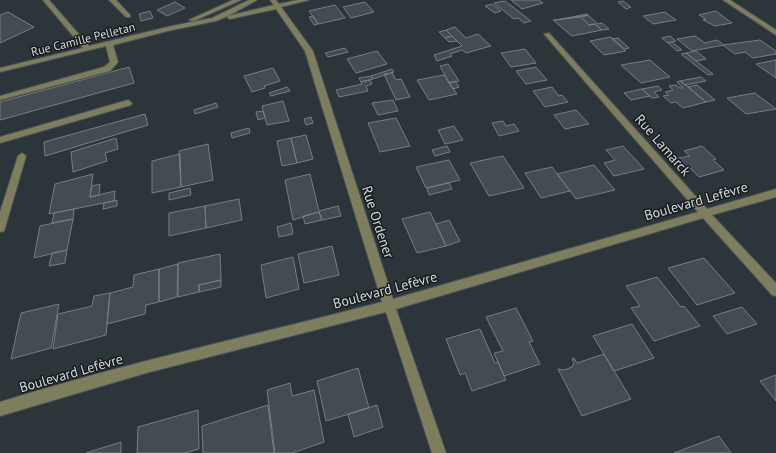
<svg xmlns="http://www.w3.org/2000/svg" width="776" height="453" viewBox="0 0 776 453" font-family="'PT Sans',sans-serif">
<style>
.building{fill:#444c52;stroke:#757e84}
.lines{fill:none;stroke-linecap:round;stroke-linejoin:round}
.minor-casing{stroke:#4a5358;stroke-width:2}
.minor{fill:#7e7e5f;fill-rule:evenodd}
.labels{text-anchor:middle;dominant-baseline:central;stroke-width:3;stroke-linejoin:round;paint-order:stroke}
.far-street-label{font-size:12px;fill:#d5dade;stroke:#181c1e}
.street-label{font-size:14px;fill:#d5dade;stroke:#181c1e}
</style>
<rect width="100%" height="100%" fill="#2c353a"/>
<path class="building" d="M511,0H539L543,3L522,9Z
M505,1L531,21L524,23L518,18L514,19L494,3Z
M623,1L631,7L626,9L618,2Z
M175,2L185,8L167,16L157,10Z
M365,2L374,12L351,18L343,7Z
M492,4L501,11L495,13L485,6Z
M335,5L345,18L318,24L309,11Z
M150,11L153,18L141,21L139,14Z
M716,11L725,18L732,23L715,26L703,20L706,19L699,15Z
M8,12L34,27L0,43V15Z
M665,12L676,20L653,24L643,16Z
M587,14L588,15L556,20Z
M588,15L598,24L602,23L609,29L602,30L595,24L589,25L581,17Z
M313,16L318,24L314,25L309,17Z
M581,17L589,25L595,24L602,30L572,36L553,20Z
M455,27L466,38L478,34L491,46L466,53L462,50L450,54L452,56L437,61L434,55L462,46L446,30Z
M446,30L452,36L445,38L439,32Z
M452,36L457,41L449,42L445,38Z
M670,36L676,41L668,43L662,38Z
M695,36L705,43L717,40L724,45L692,51L677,39Z
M611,37L626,51L604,55L590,41Z
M618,38L629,48L624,49L612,39Z
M760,40L776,51V54L753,58L745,52L735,54L723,45Z
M672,42L682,50L677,51L668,43Z
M345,48L348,52L328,57L325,53Z
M525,49L536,63L511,67L501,53Z
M377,51L387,64L356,73L347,59Z
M696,51L706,59L696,61L686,53Z
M686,53L696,61L713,74L708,75L681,54Z
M650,60L670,77L641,83L621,65Z
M776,60V78L756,64Z
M448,64L459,81L449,83L440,66Z
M129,67L134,83L0,120V102Z
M536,67L547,80L526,84L516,71Z
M273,68L280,81L264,86L265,88L252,92L244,76Z
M392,69L394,72L373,79L371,76Z
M392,73L396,80L401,79L410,97L396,100L384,74Z
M444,75L457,94L429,100L417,80Z
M371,76L373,79L361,82L359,78Z
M701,77L706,81L685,85L680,81Z
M370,80L372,84L366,86L368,91L339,97L336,90L362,84L361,82Z
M455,81L459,87L453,89L449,83Z
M680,81L688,87L706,102L683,108L676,102L671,103L663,96L669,95L665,92L673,90L669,86L676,85L680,88H683L677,82Z
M697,85L715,100L706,102L688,87Z
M658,86L662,90L654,92L659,97L652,98L642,89Z
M287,87L290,91L271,96L269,93Z
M552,87L559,96L562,95L568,102L545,107L533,91Z
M642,89L650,96L631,100L624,93Z
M755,93L776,109L746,114L727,98Z
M393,100L398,111L378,115L372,103Z
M283,101L289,121L267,125L262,106Z
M216,103L218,107L195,114L194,110Z
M576,110L589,124L565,129L554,115Z
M263,111L265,118L258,120L256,112Z
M145,114L148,125L45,156L44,142Z
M311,117L313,123L306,125L304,119Z
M396,118L410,146L380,152L368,123Z
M503,121L506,126L514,124L519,131L499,136L492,123Z
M454,126L463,140L445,144L438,130Z
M249,128L250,133L232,138L231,133Z
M306,135L313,159L297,163L291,138Z
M116,138L118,149L105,153L107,161L73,172L71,152Z
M291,138L297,163L282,166L277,141Z
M208,144L213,180L181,187L179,151Z
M447,146L450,152L435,156L432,150Z
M623,146L644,169L614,176L604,163L615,160L606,150Z
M702,146L716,159L713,160L724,170L699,177L689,167L683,168L674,159L690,156L684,151Z
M180,154L181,187L152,193V161Z
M503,156L524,188L489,196L470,163Z
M449,160L460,180L426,188L416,167Z
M594,165L615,190L576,199L557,174Z
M552,167L570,191L541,198L525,173Z
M93,174L90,197L115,191L114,201L49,214L55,184Z
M310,174L319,211L338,206L341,216L322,220L319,212L293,220L285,180Z
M449,183L452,189L429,195L427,188Z
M100,184L99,195L90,197L92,186Z
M190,188L191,195L169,200V193Z
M239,199L242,220L206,228L205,206Z
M117,200V206L103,209L104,203Z
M205,206L206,228L169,236V213Z
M74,209L73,219L52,223L54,213Z
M319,212L322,220L305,224L303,216Z
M430,212L446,246L417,253L402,219Z
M73,219L67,250L34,258L40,226Z
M449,220L460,241L446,246L436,224Z
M291,223L293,234L279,237L277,227Z
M332,246L339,275L304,283L298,254Z
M67,250L65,263L49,266L52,253Z
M220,254L221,280L199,285V292L178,297V263Z
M293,257L299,289L266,298L261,265Z
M704,258L735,293L697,305L668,268Z
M178,264L177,297L159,302V269Z
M159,269V302L146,305L145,314L107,324L110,293L133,287L134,275Z
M657,277L681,307L684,306L700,326L654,341L631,308L640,306L626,286Z
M221,280V287L199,292V285Z
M110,293L106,335L53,349L58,314L92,306L94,296Z
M59,304L51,348L11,359L21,313Z
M742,307L757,324L727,334L713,316Z
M516,308L533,341L529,342L540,364L504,376L494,353L503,351L486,317Z
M632,324L654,358L614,371L593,336Z
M480,329L495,363L498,362L506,380L472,391L465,373L460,375L446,339Z
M604,354L631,399L582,416L558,369L564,370L572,367L574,363L572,359L574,358L577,363Z
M358,368L369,408L326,421L317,381Z
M776,375V401L760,381Z
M290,383L292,396L314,390L324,442L292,453H275L267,390Z
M268,405L274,453H203L202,426Z
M377,405L383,427L354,437L348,414Z
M198,410L199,449L185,453H137L138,427Z
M719,436L731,453H674Z
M121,442V453H86Z"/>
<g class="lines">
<defs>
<path id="minor" d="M43,0H49L89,46L172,26L212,18L249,0H257L228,16L274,5L270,0H276L279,4L298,0H309L281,7L313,51L393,299L698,212L544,34L549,33L707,209L776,189V197L712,215L776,283V296L772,295L703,218L396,309L446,453H432L386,312L146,373L0,416V402C126,363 255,335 382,302L305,51L276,9L230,19L228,18V16L216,21L172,30L113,45L118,62L110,71L0,100V96L104,67L110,62L106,46L0,72V68L83,48Z
M109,0H116L130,15V17H126Z
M233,0H241L194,21L189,20Z
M723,0H730L776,30V35Z
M128,100L132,103L131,105L0,143V137Z
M22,153L26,156L5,228L4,231L0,232V212L18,156Z"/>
</defs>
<use href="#minor" class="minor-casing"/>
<use href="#minor" class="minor"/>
</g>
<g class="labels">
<g class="far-street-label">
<text transform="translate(83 39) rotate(-14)">Rue Camille Pelletan</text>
</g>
<g class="street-label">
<text transform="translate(663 145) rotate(49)">Rue Lamarck</text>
<text transform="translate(696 201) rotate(-16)">Boulevard Lefèvre</text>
<text transform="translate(378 222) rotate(72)">Rue Ordener</text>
<text transform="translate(385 290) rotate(-15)">Boulevard Lefèvre</text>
<text transform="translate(71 373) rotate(-16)">Boulevard Lefèvre</text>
</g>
</g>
</svg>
